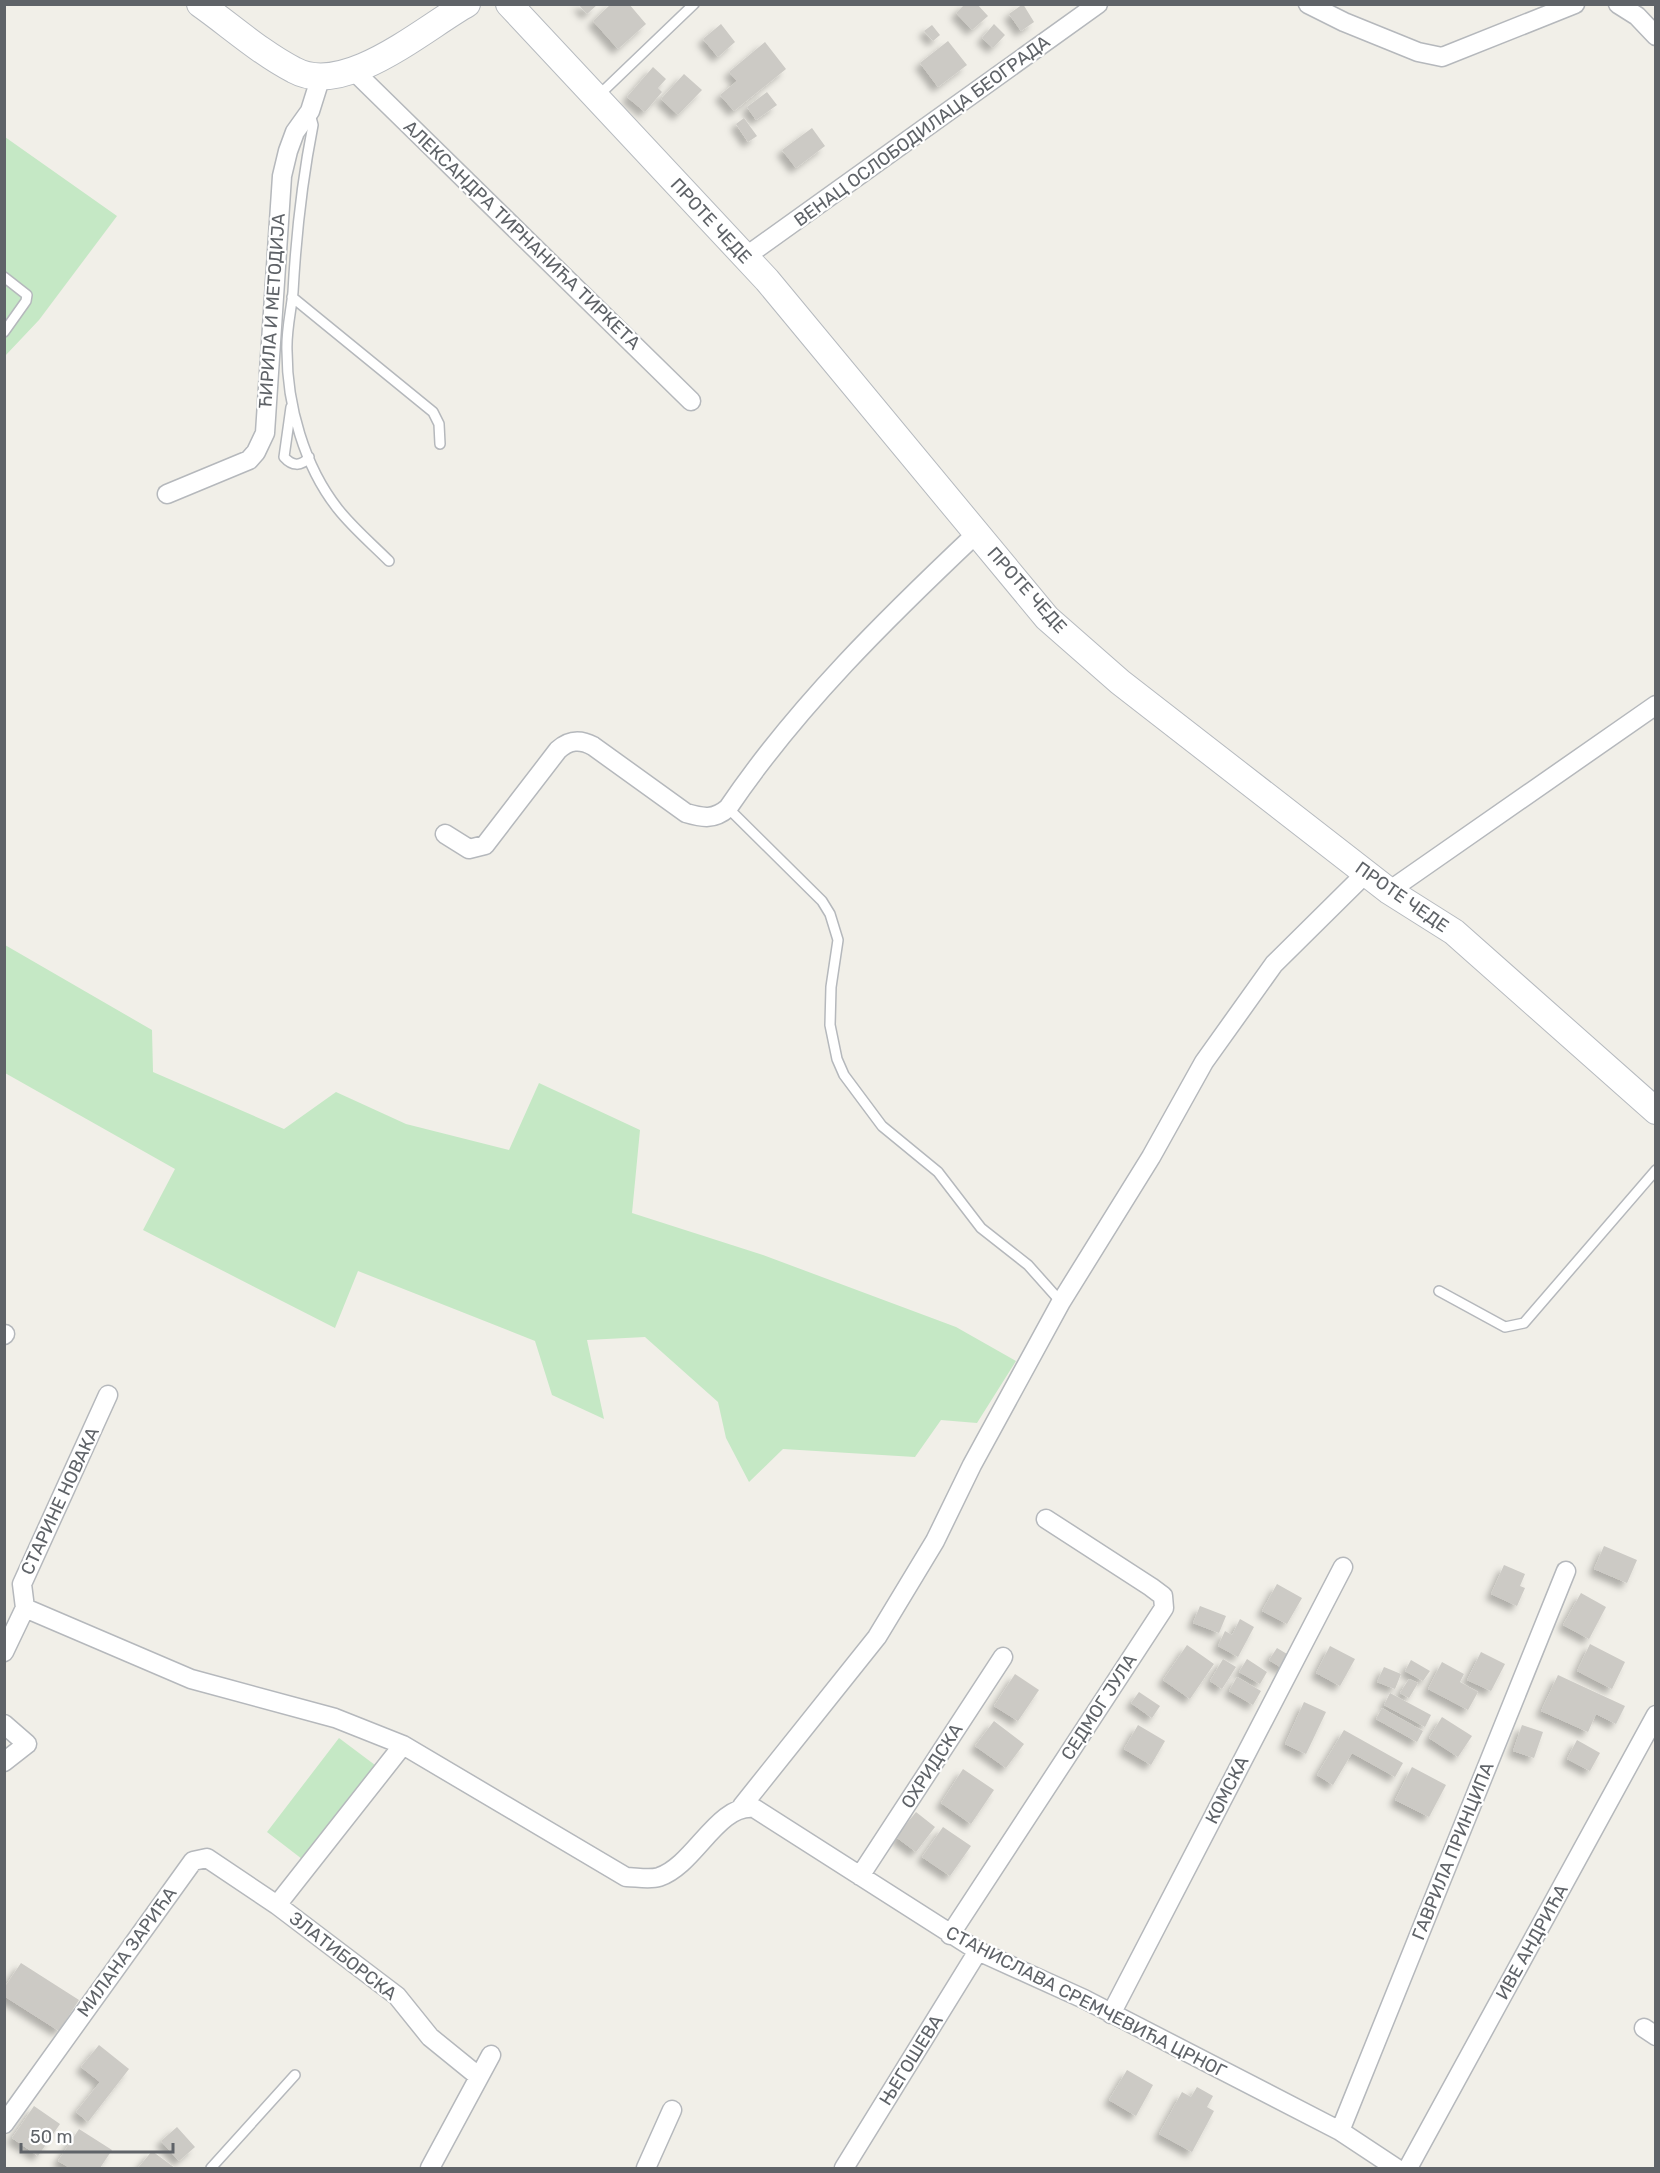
<svg xmlns="http://www.w3.org/2000/svg" width="1660" height="2173" viewBox="0 0 1660 2173" font-family="Rubik,sans-serif">
<style>
.green{fill:#c5e8c5}
.building{fill:#cccac5;filter:url(#shadow)}
.lines{fill:none;stroke-linecap:round;stroke-linejoin:round}
.lane-casing{stroke:#b5b8bc;stroke-width:12}
.street-casing{stroke:#b5b8bc;stroke-width:21}
.secondary-casing{stroke:#b6babf;stroke-width:28}
.lane{stroke:#fff;stroke-width:9}
.street{stroke:#fff;stroke-width:18}
.secondary{stroke:#fff;stroke-width:26}
.labels{text-anchor:middle;dominant-baseline:central;stroke-width:4.5;stroke-linejoin:round;paint-order:stroke}
.street-label{font-size:18px;fill:#5f6368;stroke:#fff}
</style>
<defs>
<filter id="shadow"><feDropShadow dx="-5.5" dy="5.5" stdDeviation="3" flood-color="#0004"/></filter>
</defs>
<rect width="100%" height="100%" fill="#f1efe8"/>
<path class="green" d="M5,137L117,216L39,320L5,356Z
M5,945L152,1030L153,1072L284,1129L336,1092L406,1124L509,1150L539,1083L640,1130L632,1213L763,1255L956,1327L1016,1361L977,1423L941,1420L915,1457L783,1449L749,1482L726,1438L718,1402L645,1337L587,1340L604,1419L552,1395L535,1341L358,1271L335,1328L143,1230L175,1169L5,1073Z
M339,1738L375,1765L302,1859L267,1832Z"/>
<path class="building" d="M578,4H598L587,14Z
M611,4H629L646,24L618,49L593,21Z
M965,4H977L988,16L972,30L956,13Z
M1023,4L1034,22L1021,31L1009,14Z
M721,24L735,42L718,57L703,39Z
M994,24L1005,35L993,48L982,38Z
M932,25L940,35L933,41L924,31Z
M948,41L967,65L938,87L920,63Z
M765,42L786,69L734,111L720,95L737,81L729,72Z
M653,67L666,79L658,88L662,92L645,112L627,97Z
M684,74L702,90L678,115L661,99Z
M767,92L777,105L756,120L747,107Z
M744,118L757,136L748,142L736,124Z
M812,128L825,146L796,168L782,150Z
M1604,1546L1637,1560L1627,1583L1594,1569Z
M1504,1565L1525,1574L1520,1586L1525,1588L1517,1606L1491,1594Z
M1277,1584L1302,1598L1287,1624L1262,1611Z
M1581,1593L1606,1607L1589,1639L1563,1625Z
M1200,1606L1226,1616L1219,1633L1193,1623Z
M1240,1619L1254,1627L1238,1657L1218,1646L1225,1631L1232,1635Z
M1590,1644L1625,1662L1612,1689L1577,1671Z
M1187,1645L1214,1664L1190,1699L1163,1680Z
M1330,1646L1355,1659L1340,1686L1316,1673Z
M1277,1648L1292,1657L1285,1670L1269,1660Z
M1481,1652L1505,1664L1491,1691L1467,1680Z
M1223,1659L1236,1667L1222,1689L1210,1681Z
M1247,1659L1267,1672L1260,1684L1239,1672Z
M1411,1660L1430,1671L1423,1681L1405,1671Z
M1442,1662L1464,1674L1460,1682L1478,1692L1468,1710L1428,1689Z
M1384,1667L1401,1674L1395,1689L1377,1682Z
M1015,1674L1039,1690L1018,1721L994,1706Z
M1558,1675L1625,1706L1616,1724L1596,1714L1588,1732L1541,1711Z
M1237,1677L1261,1691L1253,1705L1229,1691Z
M1409,1679L1418,1683L1409,1698L1400,1693Z
M1139,1692L1160,1706L1152,1718L1131,1703Z
M1390,1693L1431,1715L1425,1727L1384,1705Z
M1304,1702L1326,1712L1306,1754L1285,1744Z
M1382,1708L1423,1731L1417,1742L1376,1719Z
M1442,1717L1472,1736L1458,1757L1429,1738Z
M994,1721L1024,1744L1006,1768L975,1746Z
M1138,1725L1165,1741L1151,1765L1124,1749Z
M1522,1725L1543,1732L1534,1758L1513,1751Z
M1344,1730L1403,1763L1395,1777L1352,1753L1333,1785L1317,1775Z
M1577,1740L1600,1753L1590,1771L1567,1759Z
M1412,1767L1446,1785L1429,1817L1395,1800Z
M963,1769L994,1790L971,1824L941,1803Z
M916,1812L935,1827L916,1852L896,1837Z
M943,1827L971,1846L950,1876L922,1857Z
M21,1963L79,2000L59,2031L4,1996V1988Z
M99,2045L129,2069L88,2122L76,2112L100,2082L81,2067Z
M1127,2070L1153,2085L1136,2116L1109,2100Z
M1197,2087L1213,2096L1207,2107L1214,2111L1192,2152L1159,2134L1182,2092L1191,2097Z
M34,2106L60,2124L38,2156L12,2138Z
M177,2127L195,2147L179,2161L161,2141Z
M79,2129L112,2150L100,2168H70L58,2161Z
M152,2151L175,2168H138Z"/>
<g class="lines">
<defs>
<path id="lane" d="M598,96L694,4
M310,114L313,125C302,181 296,236 293,292C291,312 286,331 287,351C287,405 304,466 338,509C353,528 372,544 389,561
M4,277L27,295L26,301L4,332
M292,297L433,412L439,424L440,444
M291,407L284,457C292,466 301,467 309,457
M728,808L822,901L830,914L838,940L831,987L830,1025L837,1059L844,1075L882,1126L938,1172L981,1228L1028,1265L1061,1302
M1439,1291L1505,1327L1524,1323L1656,1170
M211,2168L295,2075"/>
<path id="street" d="M1308,4L1344,22L1418,52L1442,57L1575,4
M1618,4L1637,16L1656,36
M353,70L691,401
M745,257L1098,4
M167,494L249,460L256,452L265,433L282,176L288,151L295,132L310,111L321,76
M445,834L469,849L485,845L558,750C569,740 580,739 593,746L686,813C703,818 714,820 728,808C797,706 887,618 977,533
M1389,891L1656,705
M4,1335L5,1334
M25,1608L22,1584L108,1395
M4,1652L25,1608L191,1679L335,1718L403,1745L626,1877C636,1877 649,1880 659,1877C695,1865 717,1804 754,1808L978,1951L1084,1999L1340,2131L1396,2168
M4,1724L27,1744L4,1762
M403,1745L277,1905L397,1996L430,2037L478,2076
M742,1806L877,1637L935,1541L972,1465L1061,1302L1151,1157L1204,1062L1274,964L1366,873
M860,1876L1003,1657
M950,1935L1164,1608L1163,1596L1151,1587L1046,1519
M1111,2014L1343,1567
M1644,2028L1656,2036
M4,2124L193,1861L207,1858L277,1905
M1340,2131L1566,1571
M430,2168L491,2055
M646,2168L672,2110
M844,2168L978,1951
M1408,2168L1656,1715"/>
<path id="secondary" d="M200,4C231,26 261,53 294,70C345,98 424,28 467,4
M509,4L767,280L1047,618L1120,682L1389,891L1454,932L1656,1111"/>
</defs>
<use href="#lane" class="lane-casing"/>
<use href="#street" class="street-casing"/>
<use href="#secondary" class="secondary-casing"/>
<use href="#lane" class="lane"/>
<use href="#street" class="street"/>
<use href="#secondary" class="secondary"/>
</g>
<g class="labels">
<g class="street-label">
<text transform="translate(922 131) rotate(-36)">ВЕНАЦ ОСЛОБОДИЛАЦА БЕОГРАДА</text>
<text transform="translate(711 221) rotate(47)">ПРОТЕ ЧЕДЕ</text>
<text transform="translate(522 235) rotate(44)">АЛЕКСАНДРА ТИРНАНИЋА ТИРКЕТА</text>
<text transform="translate(272 311) rotate(-86)">ЋИРИЛА И МЕТОДИЈА</text>
<text transform="translate(1027 590) rotate(48)">ПРОТЕ ЧЕДЕ</text>
<text transform="translate(1402 897) rotate(35)">ПРОТЕ ЧЕДЕ</text>
<text transform="translate(60 1501) rotate(-65)">СТАРИНЕ НОВАКА</text>
<text transform="translate(1099 1707) rotate(-57)">СЕДМОГ ЈУЛА</text>
<text transform="translate(932 1766) rotate(-57)">ОХРИДСКА</text>
<text transform="translate(1227 1790) rotate(-63)">КОМСКА</text>
<text transform="translate(1453 1851) rotate(-68)">ГАВРИЛА ПРИНЦИПА</text>
<text transform="translate(1532 1942) rotate(-61)">ИВЕ АНДРИЋА</text>
<text transform="translate(127 1952) rotate(-54)">МИЛАНА ЗАРИЋА</text>
<text transform="translate(343 1956) rotate(38)">ЗЛАТИБОРСКА</text>
<text transform="translate(1086 2002) rotate(27)">СТАНИСЛАВА СРЕМЧЕВИЋА ЦРНОГ</text>
<text transform="translate(911 2060) rotate(-58)">ЊЕГОШЕВА</text>
</g>
</g>
<rect width="1660" height="2173" fill="none" stroke="#5f6368" stroke-width="12"/>
<path d="M21 2143v9h152v-9" fill="none" stroke="#5f6368" stroke-width="3"/>
<text x="30" y="2143" font-size="18" fill="#5f6368" stroke="#ffffff" stroke-width="4.5" paint-order="stroke">50 m</text>
</svg>
